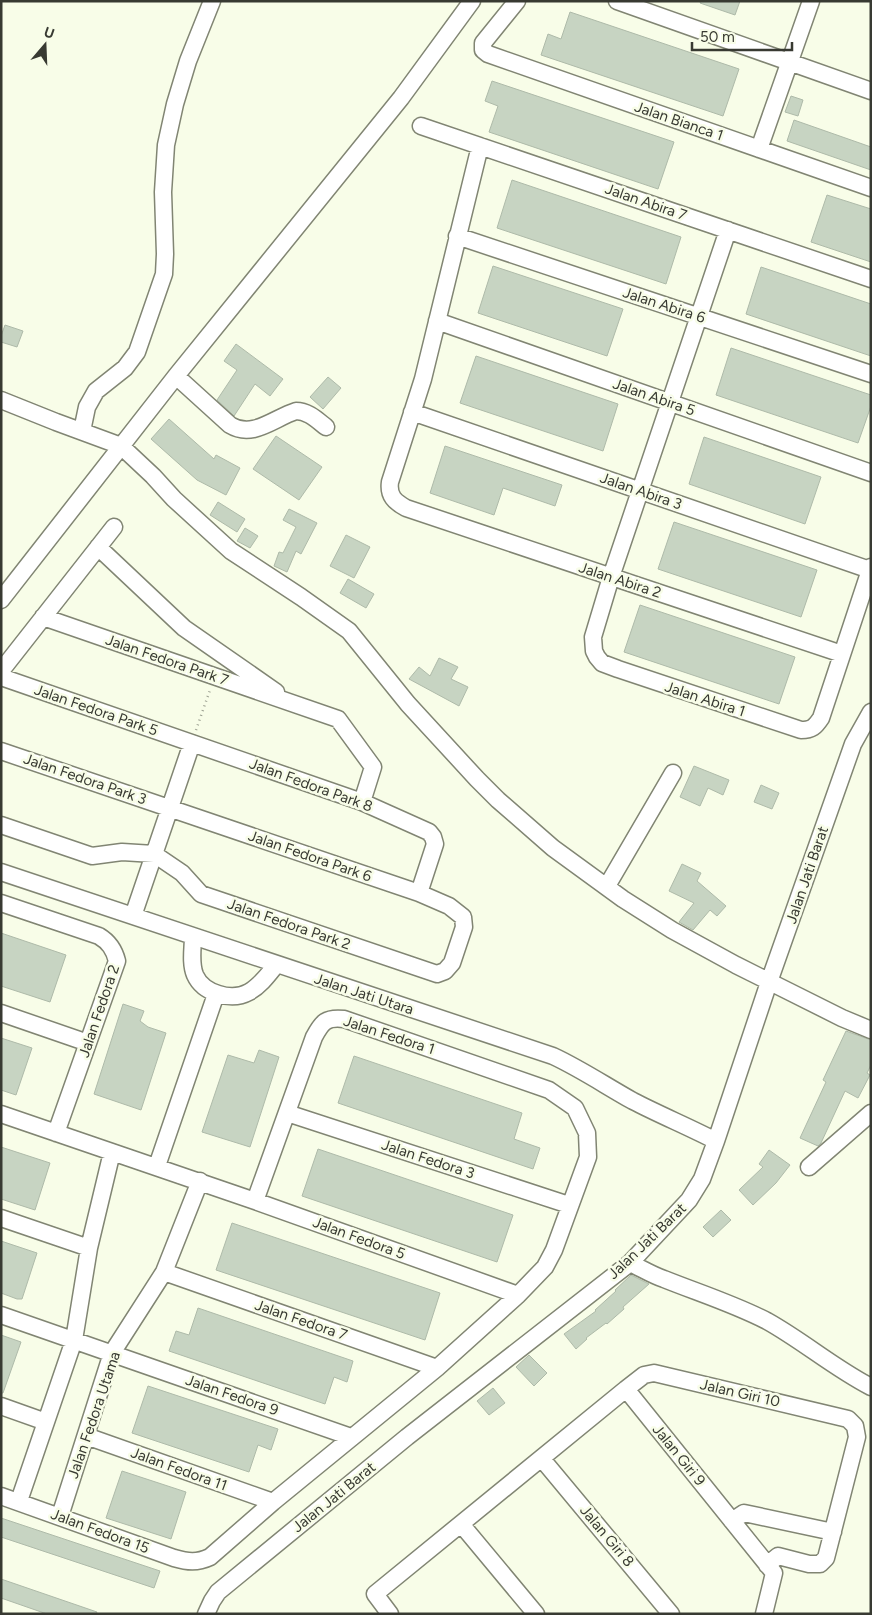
<svg xmlns="http://www.w3.org/2000/svg" width="872" height="1615" viewBox="0 0 872 1615" font-family="Figtree,sans-serif">
<style>
.building{fill:#c7d4c2;stroke:#aebaa9}
.lines{fill:none;stroke-linecap:round;stroke-linejoin:round}
.minor-casing{stroke:#818573;stroke-width:19}
.path{stroke:#9da192;stroke-width:2.5;stroke-dasharray:1 4;stroke-linecap:butt}
.minor{stroke:#fff;stroke-width:16}
.labels{text-anchor:middle;dominant-baseline:central;stroke-width:5;stroke-linejoin:round;paint-order:stroke}
.street-label{font-size:15px;fill:#383a32;stroke:#f8fde8}
</style>
<rect width="100%" height="100%" fill="#f8fde8"/>
<path class="building" d="M701,1H740L735,15L700,3Z
M570,12L739,69L723,116L541,55L548,34L561,39Z
M492,81L674,142L658,189L489,132L498,106L485,101Z
M791,96L803,100L798,116L785,112Z
M794,120L871,147V170L787,141Z
M512,180L681,237L666,284L497,228Z
M827,195L871,209V262L811,242Z
M493,266L623,309L607,356L478,313Z
M761,267L871,304V356L746,314Z
M5,325L23,331L17,347L1,342V336Z
M236,344L283,379L270,396L255,384L234,416L217,400L237,370L224,361Z
M731,348L871,395V406L858,443L716,395Z
M476,356L618,404L603,451L460,403Z
M328,377L341,388L323,409L310,397Z
M169,419L214,459L216,455L240,468L226,495L197,480L151,439Z
M276,436L322,467L299,500L253,469Z
M704,437L821,477L805,524L689,484Z
M445,446L562,485L555,506L503,488L494,515L430,493Z
M218,502L245,519L237,532L210,515Z
M289,509L317,523L301,554L296,551L287,572L274,566L279,552L283,553L296,527L283,520Z
M674,522L817,570L801,617L658,569Z
M245,528L258,536L250,548L237,541Z
M346,535L370,547L354,578L330,566Z
M348,579L374,594L366,608L340,593Z
M640,605L795,657L779,704L624,652Z
M439,658L458,667L451,679L468,687L459,706L409,679L419,667L430,676Z
M694,766L729,780L723,795L708,788L700,806L680,797Z
M761,785L779,793L772,809L754,802Z
M682,864L701,873L697,881L726,906L717,916L710,910L693,930L679,922L694,903L669,891Z
M1,933L66,955L50,1002L1,986Z
M123,1004L144,1011L140,1021L148,1027L166,1033L141,1110L94,1094Z
M846,1031L871,1040V1065L867,1073L870,1075L858,1098L845,1091L821,1143L818,1146L800,1138L826,1082L823,1080Z
M1,1038L32,1048L16,1095L1,1090Z
M259,1050L279,1057L250,1147L202,1132L228,1055L254,1063Z
M354,1056L522,1113L514,1139L540,1148L533,1169L338,1103Z
M1,1147L50,1163L35,1210L1,1199Z
M318,1149L513,1215L497,1262L302,1196Z
M769,1150L790,1165L776,1183L753,1205L739,1190L763,1167L759,1164Z
M721,1210L731,1220L713,1237L703,1227Z
M232,1223L440,1293L425,1340L216,1270Z
M1,1241L37,1253L22,1299H17L1,1293Z
M631,1275L649,1284L623,1307L624,1309L607,1324L606,1323L586,1338L587,1339L576,1349L564,1334L596,1311L595,1310L616,1291L615,1290Z
M198,1308L353,1361L347,1382L334,1377L325,1404L169,1351L176,1331L189,1335Z
M1,1335L21,1342L3,1393H1Z
M529,1355L547,1373L534,1386L516,1367Z
M148,1386L278,1429L271,1450L258,1445L249,1472L132,1433Z
M493,1388L505,1403L489,1415L477,1401Z
M122,1471L186,1492L171,1539L106,1518Z
M1,1518L160,1571L154,1588L1,1537Z
M1,1579L97,1612L96,1614H47L1,1598Z"/>
<g class="lines">
<defs>
<path id="minor" d="M517,1L483,43V50L488,54L871,188
M617,1L871,91
M421,126L871,279
M480,146L423,379L390,482C388,496 395,502 406,508L842,654
M759,149L811,1
M728,230L611,577L593,637L594,651L597,657L602,663L618,669L801,730C812,730 815,727 821,718L871,567
M457,236L871,374
M437,321L871,473
M176,376L230,425C253,439 274,418 296,411C308,411 317,420 326,427
M1,400L56,422L121,446L153,476L174,499L231,551L301,597L349,631L408,704L477,779L498,800L553,848L623,899L672,930L736,965L842,1018L871,1030
M412,412L870,570
M82,431L87,407L96,391L125,368L137,352L164,274L165,254L163,192L166,145L175,104L188,61L212,1
M98,547L184,628L276,692
M1,600L176,376L401,98L472,1
M43,617L338,719L373,767L362,802
M1,671L114,527
M1,677L362,802L429,832L433,837L435,844L419,893
M1,751L419,893L449,906L463,917L464,927L452,963L445,971L437,974L201,894L182,873L154,854L122,852L92,856L1,825
M1,872L553,1056C581,1069 606,1086 633,1101C660,1115 689,1127 716,1141
M607,886L673,773
M1,903L99,936C109,942 114,949 117,961L56,1133
M133,916L192,743
M193,936C193,948 190,963 195,975C203,993 231,1002 249,992C260,986 268,975 276,965
M1,1013L88,1043
M287,1113L569,1205
M1,1114L255,1201L518,1295
M157,1166L216,994
M809,1167L871,1113
M1,1218L89,1248
M630,1263C641,1268 652,1275 664,1279C699,1293 734,1304 767,1321C803,1341 834,1368 871,1387
M164,1272L437,1368
M1,1315L351,1437
M626,1389L774,1573L764,1614
M1,1406L46,1422
M86,1436L273,1502
M542,1459L671,1614
M1,1496L174,1558C188,1562 197,1563 210,1557L273,1502L437,1368L518,1295L545,1267L554,1250L588,1157L587,1133L575,1108L549,1090L344,1019C326,1017 322,1022 314,1037L255,1201
M19,1501L74,1340L89,1248L112,1152
M60,1516L112,1353L164,1272L200,1181
M732,1521L744,1513L833,1532
M461,1524L536,1614
M206,1614L212,1601L218,1592L407,1437L630,1263L689,1200L702,1179L716,1141L769,982L853,744L871,712
M390,1614L375,1594L626,1389L644,1375L654,1373L848,1419L855,1426L857,1437L826,1558L820,1564H809L778,1556L767,1565"/>
</defs>
<use href="#minor" class="minor-casing"/>
<path class="path" d="M196,730L210,690"/>
<use href="#minor" class="minor"/>
</g>
<g class="labels">
<g class="street-label">
<text transform="translate(679 121) rotate(19)">Jalan Bianca 1</text>
<text transform="translate(646 202) rotate(19)">Jalan Abira 7</text>
<text transform="translate(664 305) rotate(18)">Jalan Abira 6</text>
<text transform="translate(654 397) rotate(19)">Jalan Abira 5</text>
<text transform="translate(641 491) rotate(19)">Jalan Abira 3</text>
<text transform="translate(620 580) rotate(18)">Jalan Abira 2</text>
<text transform="translate(167 660) rotate(19)">Jalan Fedora Park 7</text>
<text transform="translate(705 699) rotate(18)">Jalan Abira 1</text>
<text transform="translate(96 710) rotate(19)">Jalan Fedora Park 5</text>
<text transform="translate(85 779) rotate(19)">Jalan Fedora Park 3</text>
<text transform="translate(311 785) rotate(20)">Jalan Fedora Park 8</text>
<text transform="translate(310 856) rotate(19)">Jalan Fedora Park 6</text>
<text transform="translate(807 875) rotate(-71)">Jalan Jati Barat</text>
<text transform="translate(289 924) rotate(19)">Jalan Fedora Park 2</text>
<text transform="translate(364 994) rotate(18)">Jalan Jati Utara</text>
<text transform="translate(99 1011) rotate(-71)">Jalan Fedora 2</text>
<text transform="translate(389 1035) rotate(18)">Jalan Fedora 1</text>
<text transform="translate(428 1159) rotate(18)">Jalan Fedora 3</text>
<text transform="translate(359 1238) rotate(20)">Jalan Fedora 5</text>
<text transform="translate(647 1241) rotate(-44)">Jalan Jati Barat</text>
<text transform="translate(301 1320) rotate(19)">Jalan Fedora 7</text>
<text transform="translate(740 1393) rotate(13)">Jalan Giri 10</text>
<text transform="translate(232 1395) rotate(19)">Jalan Fedora 9</text>
<text transform="translate(94 1415) rotate(-71)">Jalan Fedora Utama</text>
<text transform="translate(679 1455) rotate(51)">Jalan Giri 9</text>
<text transform="translate(179 1469) rotate(20)">Jalan Fedora 11</text>
<text transform="translate(334 1497) rotate(-39)">Jalan Jati Barat</text>
<text transform="translate(100 1531) rotate(20)">Jalan Fedora 15</text>
<text transform="translate(607 1536) rotate(50)">Jalan Giri 8</text>
</g>
</g>
<rect width="872" height="1615" fill="none" stroke="#383a32" stroke-width="5"/>
<g transform="translate(45 45) rotate(19)" stroke="#f8fde8" stroke-width="4" paint-order="stroke">
<path d="M0-4L9 19L0 12L-9 19Z" fill="#383a32"/>
<text y="-8" font-size="14" font-weight="bold" text-anchor="middle" fill="#383a32">U</text>
</g>
<path d="M692 42v8h100v-8" fill="none" stroke="#383a32" stroke-width="2.5"/>
<text x="700" y="42" font-size="15" fill="#383a32" stroke="#f8fde8" stroke-width="4" paint-order="stroke">50 m</text>
</svg>
